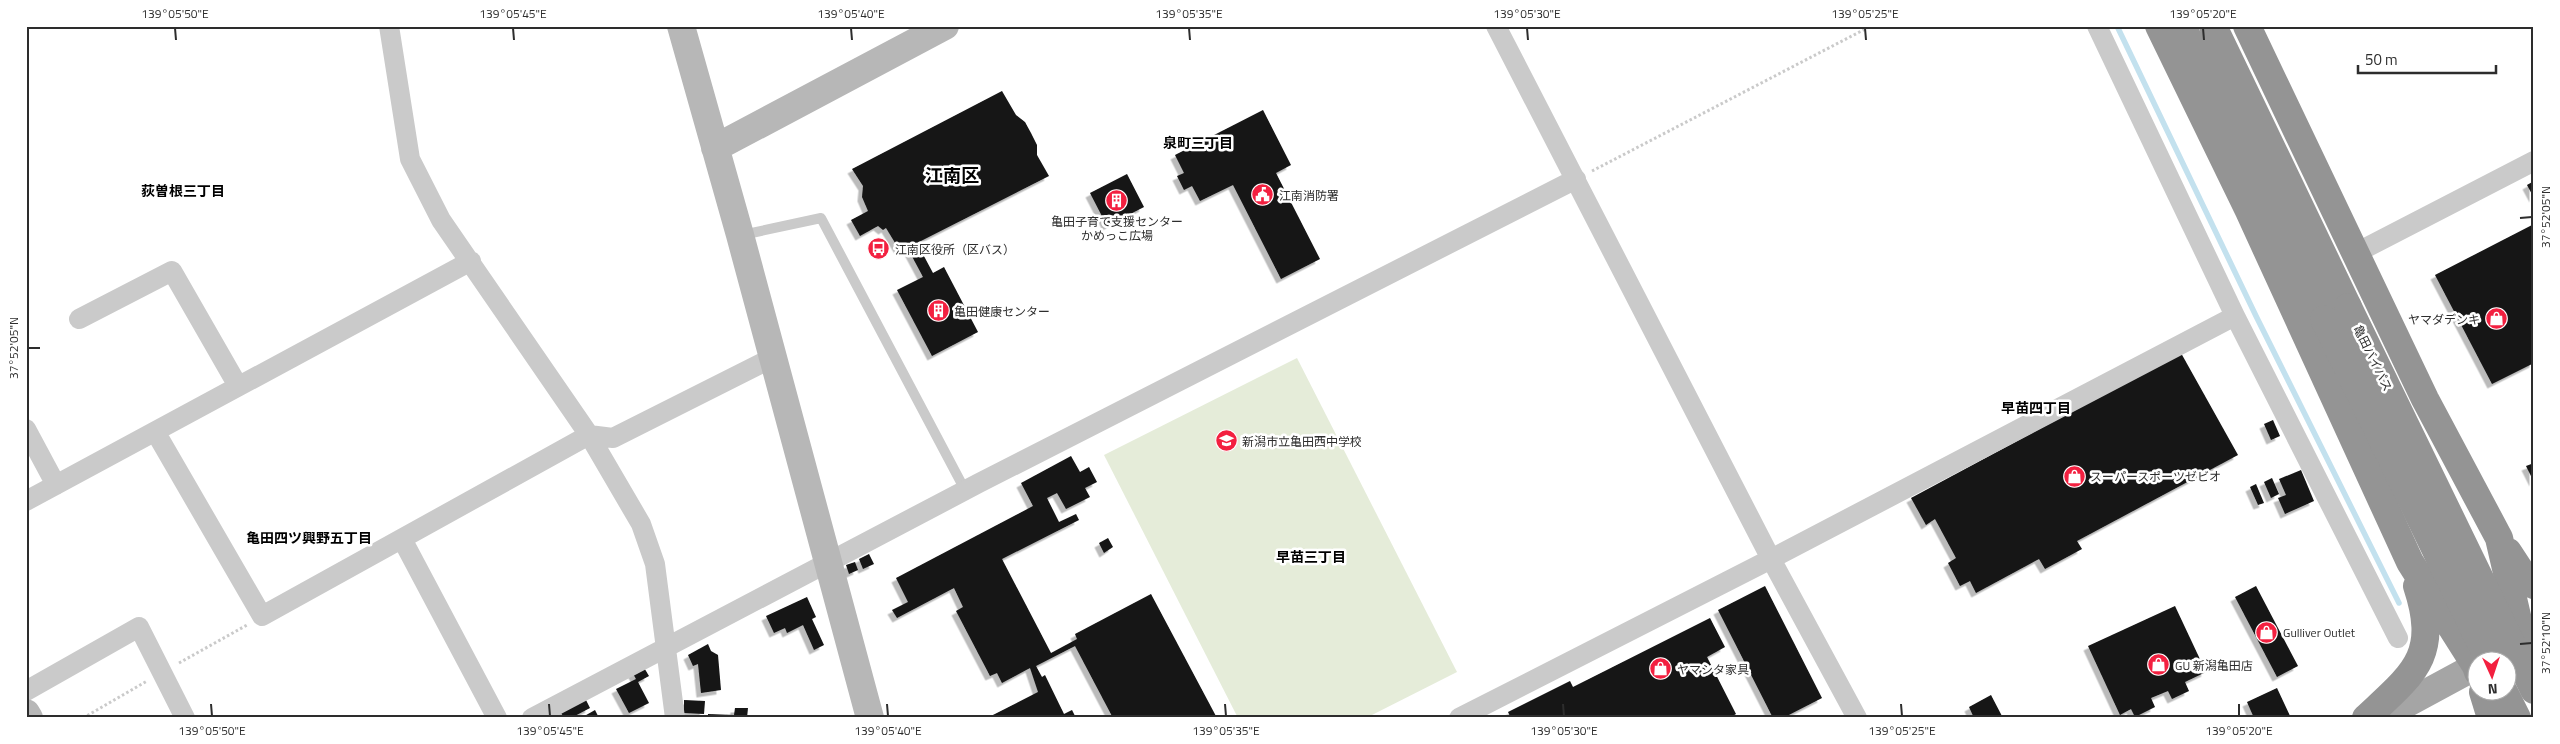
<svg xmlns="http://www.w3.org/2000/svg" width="2560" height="744" viewBox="0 0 2560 744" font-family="'Titillium Web','Noto Sans JP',sans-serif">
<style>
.green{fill:#e5ecd9}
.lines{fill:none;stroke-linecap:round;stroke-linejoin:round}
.stream{stroke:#c3e1ee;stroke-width:5.5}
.building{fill:#141414;filter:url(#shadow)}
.path{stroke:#cacaca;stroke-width:3;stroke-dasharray:2.5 2.5;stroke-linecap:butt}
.lane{stroke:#cacaca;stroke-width:10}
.street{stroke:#cacaca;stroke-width:20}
.secondary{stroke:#b7b7b7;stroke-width:28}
.primary{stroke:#a5a5a5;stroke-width:28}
.highway{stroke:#949494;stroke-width:28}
.highway-bridge{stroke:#949494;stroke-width:28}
.ticks{fill:none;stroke:#2d2d2d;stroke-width:2}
.labels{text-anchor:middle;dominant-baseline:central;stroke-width:5;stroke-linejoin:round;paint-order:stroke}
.poi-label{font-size:12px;fill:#2d2d2d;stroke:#fff;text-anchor:start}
.street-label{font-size:12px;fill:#2d2d2d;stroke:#fff}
.neighbourhood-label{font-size:14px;font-weight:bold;fill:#000;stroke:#fff}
.district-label{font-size:18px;font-weight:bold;fill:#000;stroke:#fff}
.neatline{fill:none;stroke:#2d2d2d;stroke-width:2}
.ticks-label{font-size:12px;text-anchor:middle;fill:#2d2d2d}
</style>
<defs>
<filter id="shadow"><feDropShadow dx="-4.5" dy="4.5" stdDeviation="0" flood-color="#0004"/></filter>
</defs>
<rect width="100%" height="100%" fill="#fff"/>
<path class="green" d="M1297,358L1457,672L1366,718H1238L1104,455Z"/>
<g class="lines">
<path class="stream" d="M2117,26L2256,316L2399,603"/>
</g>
<path class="building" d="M1002,91L1016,115L1025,122L1031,133L1037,145V155L1049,176L917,243L933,273L944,267L978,332L932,356L897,290L923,277L907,247L900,251L886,228L883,230L878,226L860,236L851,220L868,211L862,197L863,186L852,169Z
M1263,110L1291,165L1276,173L1320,259L1281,279L1233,185L1200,201L1192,186L1184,190L1177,176L1184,173L1175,155Z
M1127,174L1144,207L1107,226L1090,193Z
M2534,181V198L2527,185Z
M2534,224V363L2492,384L2435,275Z
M2181,353L2238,455L2077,541L2082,549L2045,569L2039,559L1976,593L1970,581L1960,586L1948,563L1956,558L1935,519L1926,525L1911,498Z
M2273,420L2280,436L2271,440L2264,424Z
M1071,456L1080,472L1089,467L1097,482L1085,488L1090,497L1066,509L1057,493L1047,498L1059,522L1076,514L1079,520L1002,559L1051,653L1077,639L1075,634L1151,594L1217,718H1113L1075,646L1036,666L1042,677L1045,675L1064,714L1072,710L1076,718H987L1038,692L1030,668L1002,683L997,673L990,676L956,611L963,607L954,588L897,618L892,610L908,602L896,578L1033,506L1021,483Z
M2534,463V482L2526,466Z
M2301,470L2314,501L2285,514L2278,498L2286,495L2279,479Z
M2272,478L2279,494L2271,498L2264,482Z
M2256,484L2264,503L2258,505L2250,487Z
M1108,538L1113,547L1104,553L1099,543Z
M869,554L874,564L863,569L859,559Z
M855,562L858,570L849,574L846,565Z
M1765,586L1822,698L1783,718H1773L1718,610Z
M2256,586L2298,666L2277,677L2235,597Z
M807,597L816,617L812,619L824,645L814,650L803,625L787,633L785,628L774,633L766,616Z
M2175,606L2206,672L2185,682L2189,691L2172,699L2168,691L2151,698L2155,707L2135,717L2131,709L2120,715L2088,646Z
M1710,618L1725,647L1707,657L1736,714L1729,718H1511L1508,712L1570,681L1573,687Z
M708,644L711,651L718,655L721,690L701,693L698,664L693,666L688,655Z
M643,666L649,676L638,682L649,703L629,713L616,689L636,679L632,672Z
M2277,688L2291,718H2254L2247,702Z
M1991,695L2003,718H1974L1969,707Z
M585,698L590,708L571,718H564L560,711Z
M684,700L705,701L704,714L684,713Z
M735,708H748L747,718H708V714L734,715Z
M595,710L599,718H581Z"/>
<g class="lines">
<path class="path" d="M1592,171L1871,26
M179,663L247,625
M83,718L147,681"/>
<path class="lane" d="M742,235L821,218L965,490"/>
<path class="street" d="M389,26L410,159L441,220L589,435L641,524L655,564L675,718
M1496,26L1771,559L1857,718
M2097,26L2235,316L2398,638
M2356,253L2534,161
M79,319L172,271L238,386
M26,429L56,485
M156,433L262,616L589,435L613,438L772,358
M26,501L471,261
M402,539L497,718
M26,691L139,627L185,718
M532,718L979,483L1576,179
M1459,718L1771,559L2235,316"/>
<path class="secondary" d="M681,26L740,235L870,718
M715,148L945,26
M26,713L29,718"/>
<path class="primary" d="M2380,718L2478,665"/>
<path class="highway" d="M2159,26L2249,211L2410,562L2476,666L2478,672
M2182,26L2324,319
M2213,26L2348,307
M2247,26L2425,399L2499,538L2523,642L2534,656
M2508,552L2527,581L2534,585
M2483,692L2491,718
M2504,692L2517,718
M2366,718C2414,673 2440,656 2417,586"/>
<path class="highway-bridge" d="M2348,307L2534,690
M2324,319L2490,662"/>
</g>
<path class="ticks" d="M175,28L176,40M513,28L514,40M851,28L852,40M1189,28L1190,40M1527,28L1528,40M1865,28L1866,40M2203,28L2204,40M2520,218L2532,217M28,348H40M2520,644L2532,643M211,704L212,716M549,704L550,716M887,704L888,716M1225,704L1226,716M1563,704L1564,716M1901,704L1902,716M2239,704V716"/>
<defs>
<symbol id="civic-disc" viewBox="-11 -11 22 22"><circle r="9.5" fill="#f32040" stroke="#fff"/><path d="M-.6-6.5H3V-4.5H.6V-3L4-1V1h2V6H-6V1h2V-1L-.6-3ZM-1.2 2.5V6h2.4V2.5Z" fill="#fff"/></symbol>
<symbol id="building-disc" viewBox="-11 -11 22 22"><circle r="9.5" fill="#f32040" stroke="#fff"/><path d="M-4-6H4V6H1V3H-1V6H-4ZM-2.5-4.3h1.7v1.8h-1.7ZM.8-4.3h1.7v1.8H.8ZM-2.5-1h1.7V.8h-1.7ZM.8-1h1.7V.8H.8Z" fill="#fff"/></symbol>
<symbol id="bus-disc" viewBox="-11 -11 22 22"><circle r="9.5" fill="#f32040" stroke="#fff"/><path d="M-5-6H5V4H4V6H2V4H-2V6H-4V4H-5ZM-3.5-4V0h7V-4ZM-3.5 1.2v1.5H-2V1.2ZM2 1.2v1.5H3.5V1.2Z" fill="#fff"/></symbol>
<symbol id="shop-disc" viewBox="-11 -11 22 22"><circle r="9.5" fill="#f32040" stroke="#fff"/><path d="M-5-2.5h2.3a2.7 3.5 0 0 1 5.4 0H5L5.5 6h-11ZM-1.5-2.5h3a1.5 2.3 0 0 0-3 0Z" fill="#fff"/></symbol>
<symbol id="school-disc" viewBox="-11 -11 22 22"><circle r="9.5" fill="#f32040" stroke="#fff"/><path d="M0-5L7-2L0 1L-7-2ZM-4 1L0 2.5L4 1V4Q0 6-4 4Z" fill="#fff"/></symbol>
</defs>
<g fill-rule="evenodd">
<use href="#civic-disc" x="1250" y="182" width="25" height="25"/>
<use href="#building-disc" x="1104" y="188" width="25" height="25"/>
<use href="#bus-disc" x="866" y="236" width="25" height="25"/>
<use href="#building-disc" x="926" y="298" width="25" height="25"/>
<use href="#shop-disc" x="2484" y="306" width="25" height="25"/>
<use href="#school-disc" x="1214" y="428" width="25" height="25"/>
<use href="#shop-disc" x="2062" y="464" width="25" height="25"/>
<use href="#shop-disc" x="2254" y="620" width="25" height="25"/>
<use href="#shop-disc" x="2146" y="652" width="25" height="25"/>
<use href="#shop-disc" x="1648" y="656" width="25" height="25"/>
</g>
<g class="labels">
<g class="poi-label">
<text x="1279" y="195">江南消防署</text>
<text x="1117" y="221" text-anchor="middle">亀田子育て支援センター<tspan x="1117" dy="14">かめっこ広場</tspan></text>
<text x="895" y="249">江南区役所（区バス）</text>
<text x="954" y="311">亀田健康センター</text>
<text x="2480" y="319" text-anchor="end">ヤマダデンキ</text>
<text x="1242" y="441">新潟市立亀田西中学校</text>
<text x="2090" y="476">スーパースポーツゼビオ</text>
<text x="2283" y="632">Gulliver Outlet</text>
<text x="2175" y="665">GU 新潟亀田店</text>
<text x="1677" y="669">ヤマシタ家具</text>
</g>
<g class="street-label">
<text transform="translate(2373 358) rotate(64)">亀田バイパス</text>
</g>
<g class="neighbourhood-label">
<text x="1198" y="142">泉町三丁目</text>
<text x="183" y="190">荻曽根三丁目</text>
<text x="2036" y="407">早苗四丁目</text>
<text x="309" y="537">亀田四ツ興野五丁目</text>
<text x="1311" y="556">早苗三丁目</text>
</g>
<g class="district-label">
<text x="952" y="175">江南区</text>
</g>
</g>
<rect width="2560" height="744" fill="none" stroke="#ffffff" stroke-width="55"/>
<g transform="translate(2492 676) rotate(177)"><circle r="24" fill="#ffffff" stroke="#ababab"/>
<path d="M0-4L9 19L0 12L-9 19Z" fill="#f32040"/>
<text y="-8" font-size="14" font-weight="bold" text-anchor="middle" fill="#2d2d2d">N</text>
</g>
<path d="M2358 65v8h138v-8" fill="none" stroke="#2d2d2d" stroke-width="2.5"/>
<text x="2365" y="65" font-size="15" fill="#2d2d2d" stroke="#ffffff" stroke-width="4" paint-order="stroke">50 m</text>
<rect x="28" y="28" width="2504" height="688" class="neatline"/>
<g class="ticks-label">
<text x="175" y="18">139°05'50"E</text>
<text x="513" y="18">139°05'45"E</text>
<text x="851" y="18">139°05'40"E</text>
<text x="1189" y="18">139°05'35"E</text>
<text x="1527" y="18">139°05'30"E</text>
<text x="1865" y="18">139°05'25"E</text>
<text x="2203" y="18">139°05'20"E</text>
<text transform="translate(2546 217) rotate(-90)" y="4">37°52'05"N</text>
<text transform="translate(14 348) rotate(-90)" y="4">37°52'05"N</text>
<text transform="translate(2546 643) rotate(-90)" y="4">37°52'10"N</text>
<text x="212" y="735">139°05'50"E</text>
<text x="550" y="735">139°05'45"E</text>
<text x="888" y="735">139°05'40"E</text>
<text x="1226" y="735">139°05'35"E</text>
<text x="1564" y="735">139°05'30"E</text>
<text x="1902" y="735">139°05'25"E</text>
<text x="2239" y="735">139°05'20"E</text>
</g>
</svg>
